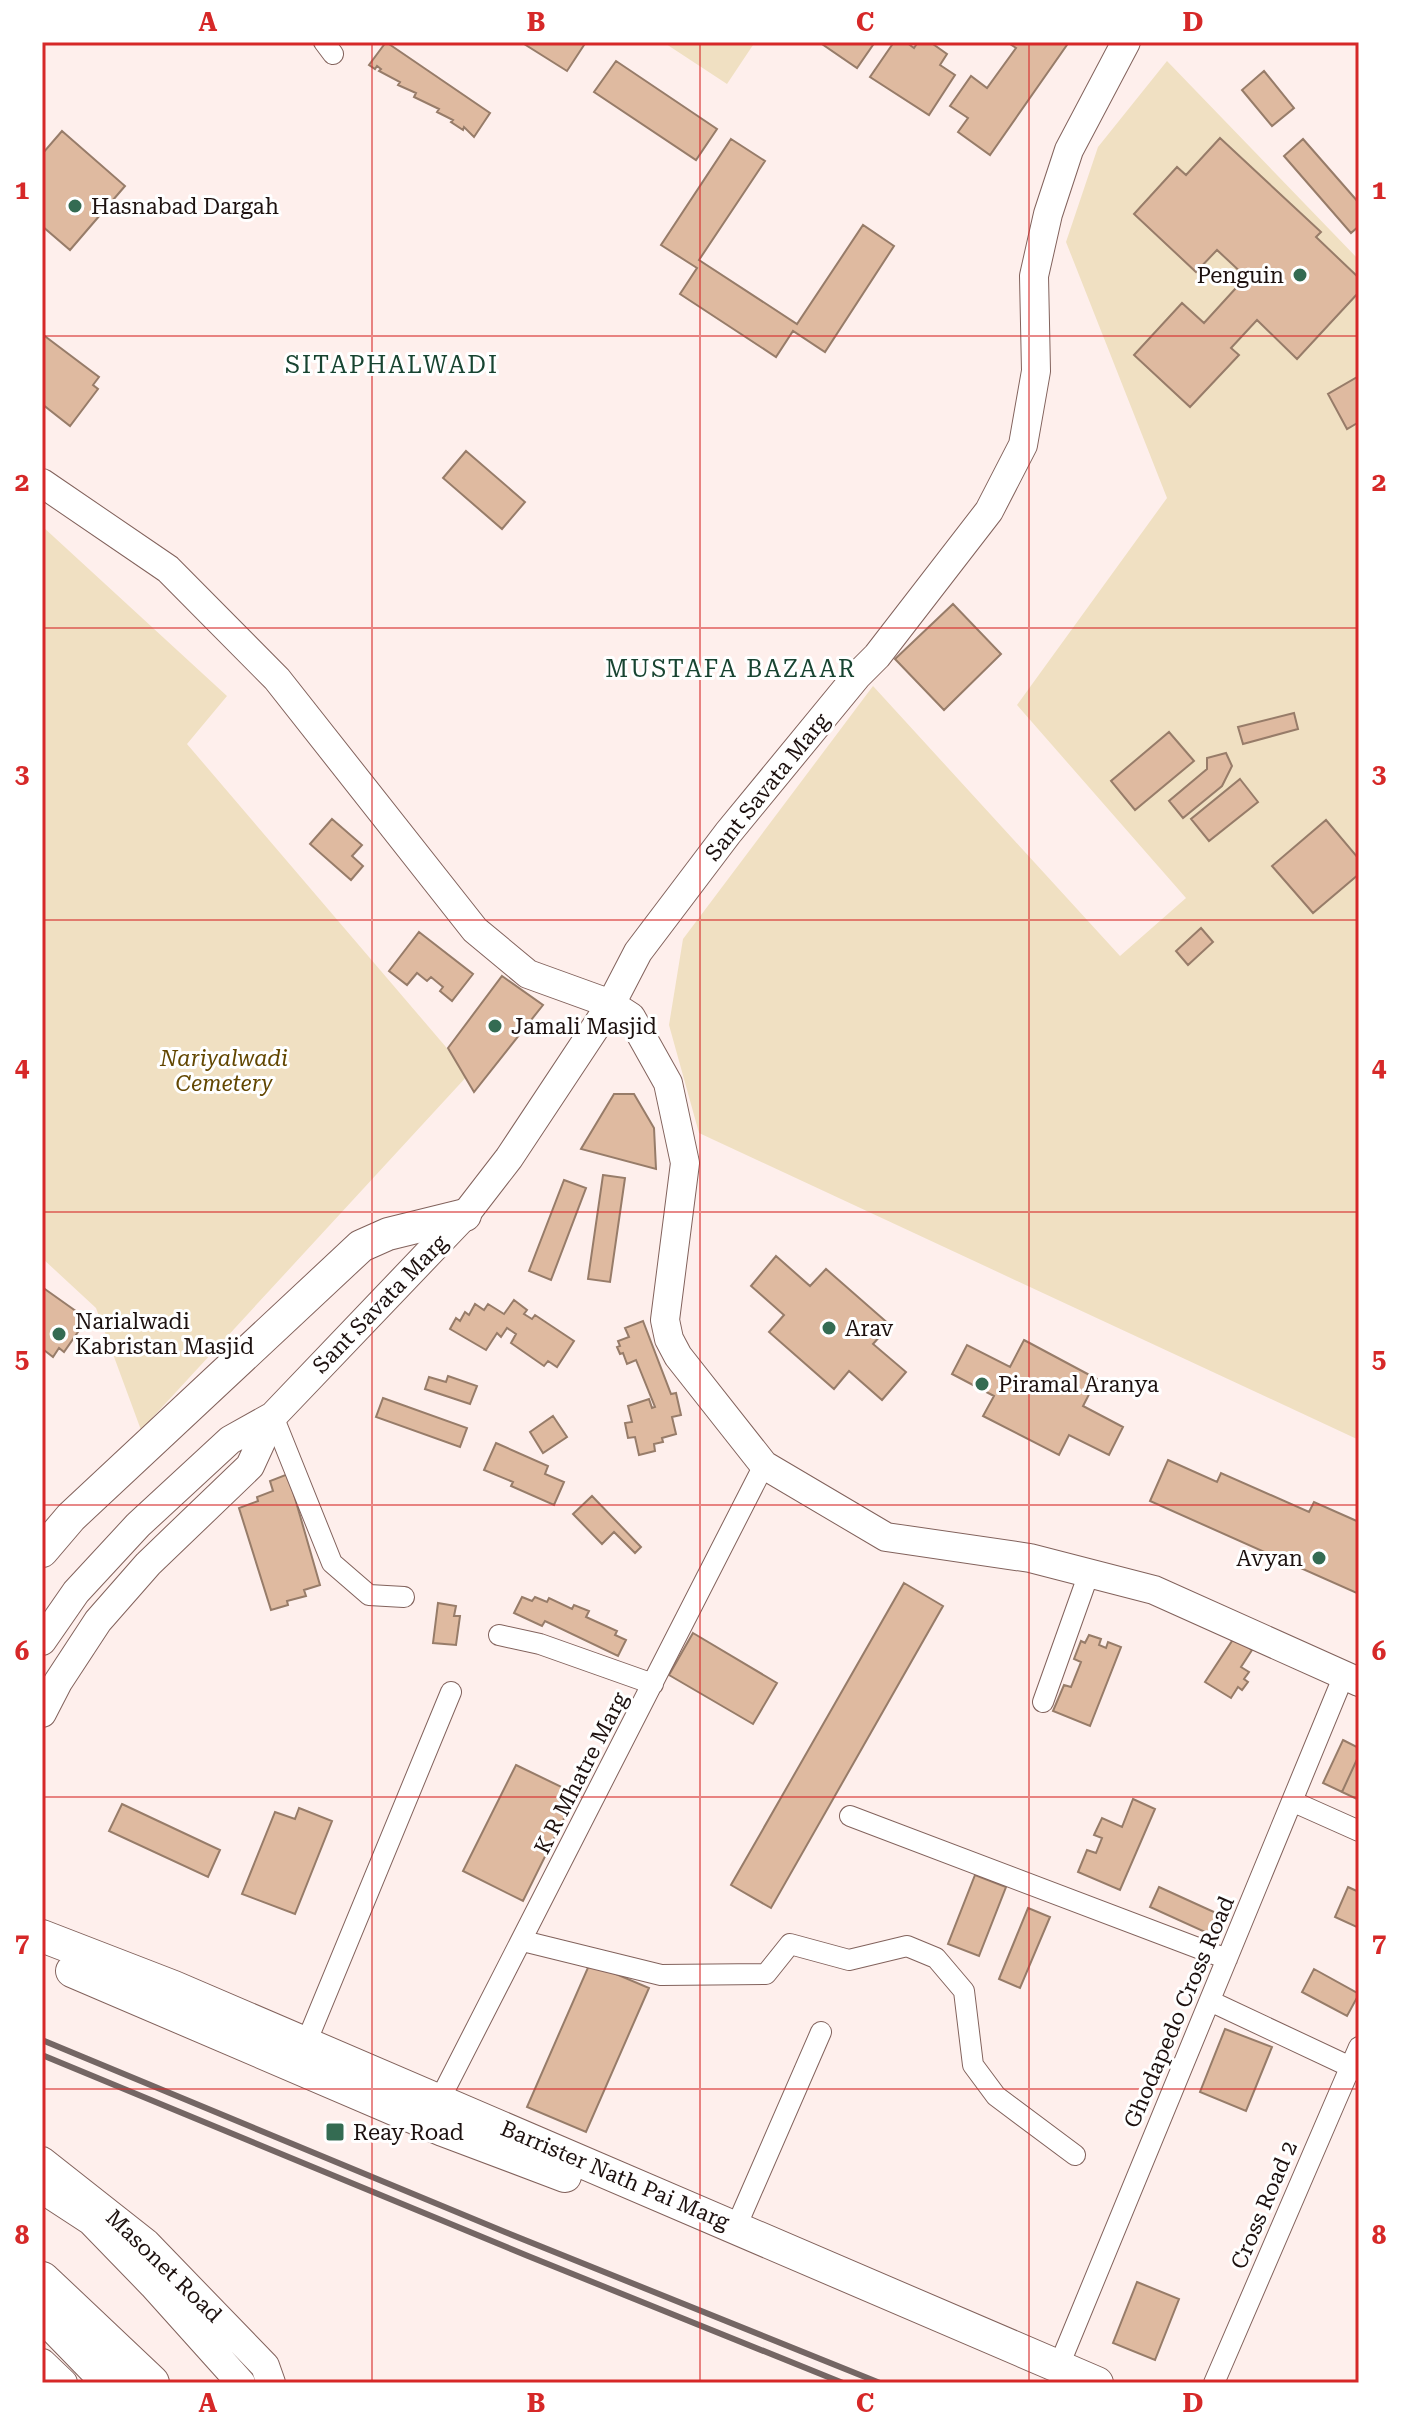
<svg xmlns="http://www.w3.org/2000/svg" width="1401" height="2425" viewBox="0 0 1401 2425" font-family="'Roboto Serif',serif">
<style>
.green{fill:#f0e0c2}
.building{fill:#dfbaa0;stroke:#977c69;stroke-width:2}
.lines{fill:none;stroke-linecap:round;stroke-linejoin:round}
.street-casing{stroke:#82625c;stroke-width:22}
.secondary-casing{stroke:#82625c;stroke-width:30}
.primary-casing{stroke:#82625c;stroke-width:34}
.highway-casing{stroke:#82625c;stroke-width:38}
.street{stroke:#fff;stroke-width:20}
.secondary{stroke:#fff;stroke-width:28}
.primary{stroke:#fff;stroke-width:32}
.highway{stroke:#fff;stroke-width:36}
.rail{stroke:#746664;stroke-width:6}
.grid{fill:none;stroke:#d62828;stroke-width:2;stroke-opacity:0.55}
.poi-dot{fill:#346b52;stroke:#fff;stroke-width:3}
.labels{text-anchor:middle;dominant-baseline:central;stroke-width:6;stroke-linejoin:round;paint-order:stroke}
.poi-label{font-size:22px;fill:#1d110f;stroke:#fff;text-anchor:start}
.street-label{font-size:22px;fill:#1d110f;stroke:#fff}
.park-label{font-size:22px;font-style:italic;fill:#624600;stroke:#fff}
.neighbourhood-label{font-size:24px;letter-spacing:2px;fill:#184431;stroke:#fff}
.neatline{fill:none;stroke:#d62828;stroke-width:3}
.grid-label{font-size:26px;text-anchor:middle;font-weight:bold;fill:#d62828}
</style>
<rect width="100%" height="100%" fill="#feefec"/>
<path class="green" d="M663,42H755L727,84Z
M1167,61L1359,260V1440L699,1133L669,1025L683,939L873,686L1120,956L1186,898L1017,705L1167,498L1066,242L1098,147Z
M42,526L227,696L187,744L469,1074L141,1430L96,1308L42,1258Z"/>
<path class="building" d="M386,42L490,113L474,137L464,127L463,130L451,122L453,120L437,112L439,109L414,97L416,93L398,85L400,82L379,71L381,69L377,66L375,69L369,65Z
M521,42H586L567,71Z
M819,42H875L857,68Z
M894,42H906L914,48L918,42H930L947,54L940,65L955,75L929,115L870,77Z
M1007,42H1069L990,155L958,132L968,118L950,106L971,76L987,88L1016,48Z
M616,61L717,129L696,160L594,92Z
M1264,71L1294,108L1272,126L1242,90Z
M62,131L125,186L70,250L42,226V154Z
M1220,138L1321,232L1316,237L1359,278V292L1297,359L1257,320L1231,348L1239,355L1190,407L1134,355L1182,303L1204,323L1246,277L1217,250L1196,272L1134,214L1177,167L1186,175Z
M731,139L765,161L699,260L797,324L863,225L894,246L825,352L793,331L776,357L680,294L697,268L661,245Z
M1303,139L1359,203V226L1351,233L1284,156Z
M42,334L99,377L93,385L98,389L70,426L42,404Z
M1359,376V422L1347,429L1328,394Z
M466,451L525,502L502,529L443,478Z
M953,604L1001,654L944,710L895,659Z
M1294,713L1298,729L1243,744L1238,727Z
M1169,732L1194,761L1135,810L1111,781Z
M1226,753L1232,766L1222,786L1183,818L1169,801L1207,769V758Z
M1240,779L1258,802L1209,841L1191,819Z
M332,819L362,845L352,856L363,866L351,880L310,844Z
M1326,820L1359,859V874L1313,913L1272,866Z
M1201,928L1213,942L1188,965L1176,951Z
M419,932L473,974L452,1001L440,991L443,987L431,977L427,981L417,973L407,985L389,971Z
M502,976L543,1005L474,1092L448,1048Z
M614,1094H634L654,1128L656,1169L581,1149Z
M603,1175L625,1178L610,1282L588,1279Z
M564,1180L586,1188L551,1280L529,1271Z
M776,1256L810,1286L826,1269L890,1325L873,1344L906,1372L882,1400L849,1371L834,1389L769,1332L784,1315L751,1286Z
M42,1287L87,1319L64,1352L59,1348L53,1357L44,1350L42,1352Z
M514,1300L527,1310L524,1314L532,1319L535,1315L574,1341L557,1367L548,1361L544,1366L511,1343L516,1334L507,1328L501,1337L497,1333L486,1350L450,1329L456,1318L460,1321L465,1312L469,1315L475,1304L484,1310L488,1304L504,1314Z
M643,1321L671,1394L676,1393L681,1415L672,1417L676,1434L662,1438L663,1442L654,1444L655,1451L639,1455L635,1437L628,1438L625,1423L632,1422L628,1406L649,1399L652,1408L655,1407L636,1360L627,1364L623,1353L620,1354L617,1347L620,1346L618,1341L629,1337L625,1328Z
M1024,1340L1097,1379L1083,1406L1123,1427L1109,1455L1069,1435L1059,1455L983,1416L994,1396L952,1374L967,1345L1010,1367Z
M448,1376L477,1386L470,1404L425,1389L429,1377L446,1382Z
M383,1398L467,1428L460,1447L376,1417Z
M553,1416L567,1437L543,1453L530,1432Z
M496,1443L548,1466L545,1474L564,1482L554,1505L511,1486L513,1482L484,1470Z
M1168,1460L1217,1482L1221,1473L1309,1512L1314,1502L1359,1522V1594L1150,1501Z
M288,1474L320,1585L304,1590L306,1596L287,1601L288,1605L271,1610L239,1508L258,1501L257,1497L273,1491L270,1481Z
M592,1496L641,1547L635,1553L614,1532L602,1544L573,1514Z
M904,1583L943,1606L771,1908L731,1885Z
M522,1597L532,1601L535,1597L547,1602L549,1598L572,1609L574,1605L589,1611L586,1617L617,1631L615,1635L626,1640L618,1656L545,1621L542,1626L514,1613Z
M438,1603L456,1606L454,1616H460L456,1645L433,1643Z
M693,1633L777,1683L753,1724L669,1675Z
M1089,1635L1101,1639L1099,1645L1106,1648L1108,1642L1121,1647L1090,1726L1053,1711L1064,1685L1071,1687L1081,1662L1074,1659L1081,1641L1085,1643Z
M1234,1638L1252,1650L1241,1667L1249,1672L1244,1679L1248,1682L1242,1690L1238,1687L1231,1698L1205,1682Z
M1343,1740L1359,1748V1755L1342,1792L1323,1783Z
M1359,1755V1800L1342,1792Z
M516,1765L576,1794L523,1901L463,1871Z
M1133,1799L1155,1809L1120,1890L1078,1872L1087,1850L1096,1853L1102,1838L1094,1835L1102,1818L1122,1827Z
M122,1804L220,1850L208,1877L109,1831Z
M299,1808L332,1821L295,1914L242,1894L275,1812L295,1819Z
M975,1875L1006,1887L979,1956L948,1944Z
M1159,1887L1225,1917L1216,1937L1150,1907Z
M1348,1887L1359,1892V1928L1335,1917Z
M1028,1908L1050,1917L1020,1988L999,1979Z
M590,1963L649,1988L586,2132L527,2107Z
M1314,1969L1359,1994L1347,2016L1302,1992Z
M1225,2029L1272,2047L1246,2111L1200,2092Z
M1137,2282L1179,2299L1155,2360L1113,2343Z"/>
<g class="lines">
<defs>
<path id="street" d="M324,42L333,54
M273,1416L332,1563L369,1595L404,1597
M499,1635L540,1644L653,1684
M1043,1702L1089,1573
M1294,1802L1359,1831
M850,1816L1227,1959
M523,1941L661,1975L766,1974L790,1944L849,1960L907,1946L936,1958L964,1991L973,2065L996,2096L1075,2155
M1210,2001L1359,2071
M306,2043L451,1692
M439,2101L764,1465
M736,2227L821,2032
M1058,2368L1344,1675
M1214,2383L1359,2047"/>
<path id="secondary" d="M42,483L168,569L277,679L475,930L528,974L611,1004L631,1017L668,1083L685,1163L665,1320L669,1339L678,1356L764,1465L886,1537L1030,1558L1154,1590L1359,1682
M42,1641L76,1592L138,1525L230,1440L273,1416L465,1215L509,1158L611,1004L638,952L728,833L857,676L877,656L989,511L1023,445L1036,371L1034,276L1048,214L1069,150L1126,42
M42,1713L58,1682L98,1621L148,1564L250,1466L273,1416
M42,2161L146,2243L265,2366L271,2383
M42,2189L91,2221L153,2285L241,2383
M42,2363L63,2383"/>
<path id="primary" d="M42,1551L71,1517L361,1246L388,1234L465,1215
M42,1936L174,1987L1097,2383
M72,1971L443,2130L565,2176"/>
<path id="highway" d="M42,2280L151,2383
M42,2312L111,2383"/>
</defs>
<use href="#street" class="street-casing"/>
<use href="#secondary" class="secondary-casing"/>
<use href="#primary" class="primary-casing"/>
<use href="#highway" class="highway-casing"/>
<use href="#street" class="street"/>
<use href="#secondary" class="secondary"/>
<use href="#primary" class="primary"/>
<use href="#highway" class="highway"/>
<path class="rail" d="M42,2040L505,2232L880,2383
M42,2055L528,2256L843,2383"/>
</g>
<path class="grid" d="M372,42V2383M700,42V2383M1029,42V2383M42,336H1359M42,628H1359M42,920H1359M42,1212H1359M42,1505H1359M42,1797H1359M42,2089H1359"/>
<g class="poi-dot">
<circle cx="75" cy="206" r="8"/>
<circle cx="1300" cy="275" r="8"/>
<circle cx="495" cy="1026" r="8"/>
<circle cx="829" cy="1328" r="8"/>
<circle cx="59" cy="1334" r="8"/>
<circle cx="982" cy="1384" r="8"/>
<circle cx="1319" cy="1558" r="8"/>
<rect x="325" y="2122" width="20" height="20" rx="4"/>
</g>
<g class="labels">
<g class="poi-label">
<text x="91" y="206">Hasnabad Dargah</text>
<text x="1284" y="275" text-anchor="end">Penguin</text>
<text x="511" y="1026">Jamali Masjid</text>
<text x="75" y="1321">Narialwadi<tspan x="75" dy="25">Kabristan Masjid</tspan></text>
<text x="845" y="1328">Arav</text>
<text x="998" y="1384">Piramal Aranya</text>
<text x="1303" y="1558" text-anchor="end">Avyan</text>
<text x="353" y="2132">Reay Road</text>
</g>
<g class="street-label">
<text transform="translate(767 787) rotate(-51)">Sant Savata Marg</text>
<text transform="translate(380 1304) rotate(-46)">Sant Savata Marg</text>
<text transform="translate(581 1773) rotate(-63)">K R Mhatre Marg</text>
<text transform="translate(1179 2012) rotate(-67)">Ghodapedo Cross Road</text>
<text transform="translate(615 2175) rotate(23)">Barrister Nath Pai Marg</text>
<text transform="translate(1264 2205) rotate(-67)">Cross Road 2</text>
<text transform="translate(164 2266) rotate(44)">Masonet Road</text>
</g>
<g class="park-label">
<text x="224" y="1058">Nariyalwadi<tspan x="224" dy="25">Cemetery</tspan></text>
</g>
<g class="neighbourhood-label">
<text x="392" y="365">SITAPHALWADI</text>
<text x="731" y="669">MUSTAFA BAZAAR</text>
</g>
</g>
<rect width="1401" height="2425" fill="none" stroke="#ffffff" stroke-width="88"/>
<rect x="44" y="44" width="1313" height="2337" class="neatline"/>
<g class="grid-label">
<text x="208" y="31">A</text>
<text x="536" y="31">B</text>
<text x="865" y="31">C</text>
<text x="1193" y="31">D</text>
<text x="22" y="199">1</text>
<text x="1379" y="199">1</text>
<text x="22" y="491">2</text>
<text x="1379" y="491">2</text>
<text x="22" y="783">3</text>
<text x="1379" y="783">3</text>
<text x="22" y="1076">4</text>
<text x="1379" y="1076">4</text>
<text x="22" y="1368">5</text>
<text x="1379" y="1368">5</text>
<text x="22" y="1660">6</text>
<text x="1379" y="1660">6</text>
<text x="22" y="1952">7</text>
<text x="1379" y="1952">7</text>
<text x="22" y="2244">8</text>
<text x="1379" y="2244">8</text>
<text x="208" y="2412">A</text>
<text x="536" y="2412">B</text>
<text x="865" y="2412">C</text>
<text x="1193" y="2412">D</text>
</g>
</svg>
